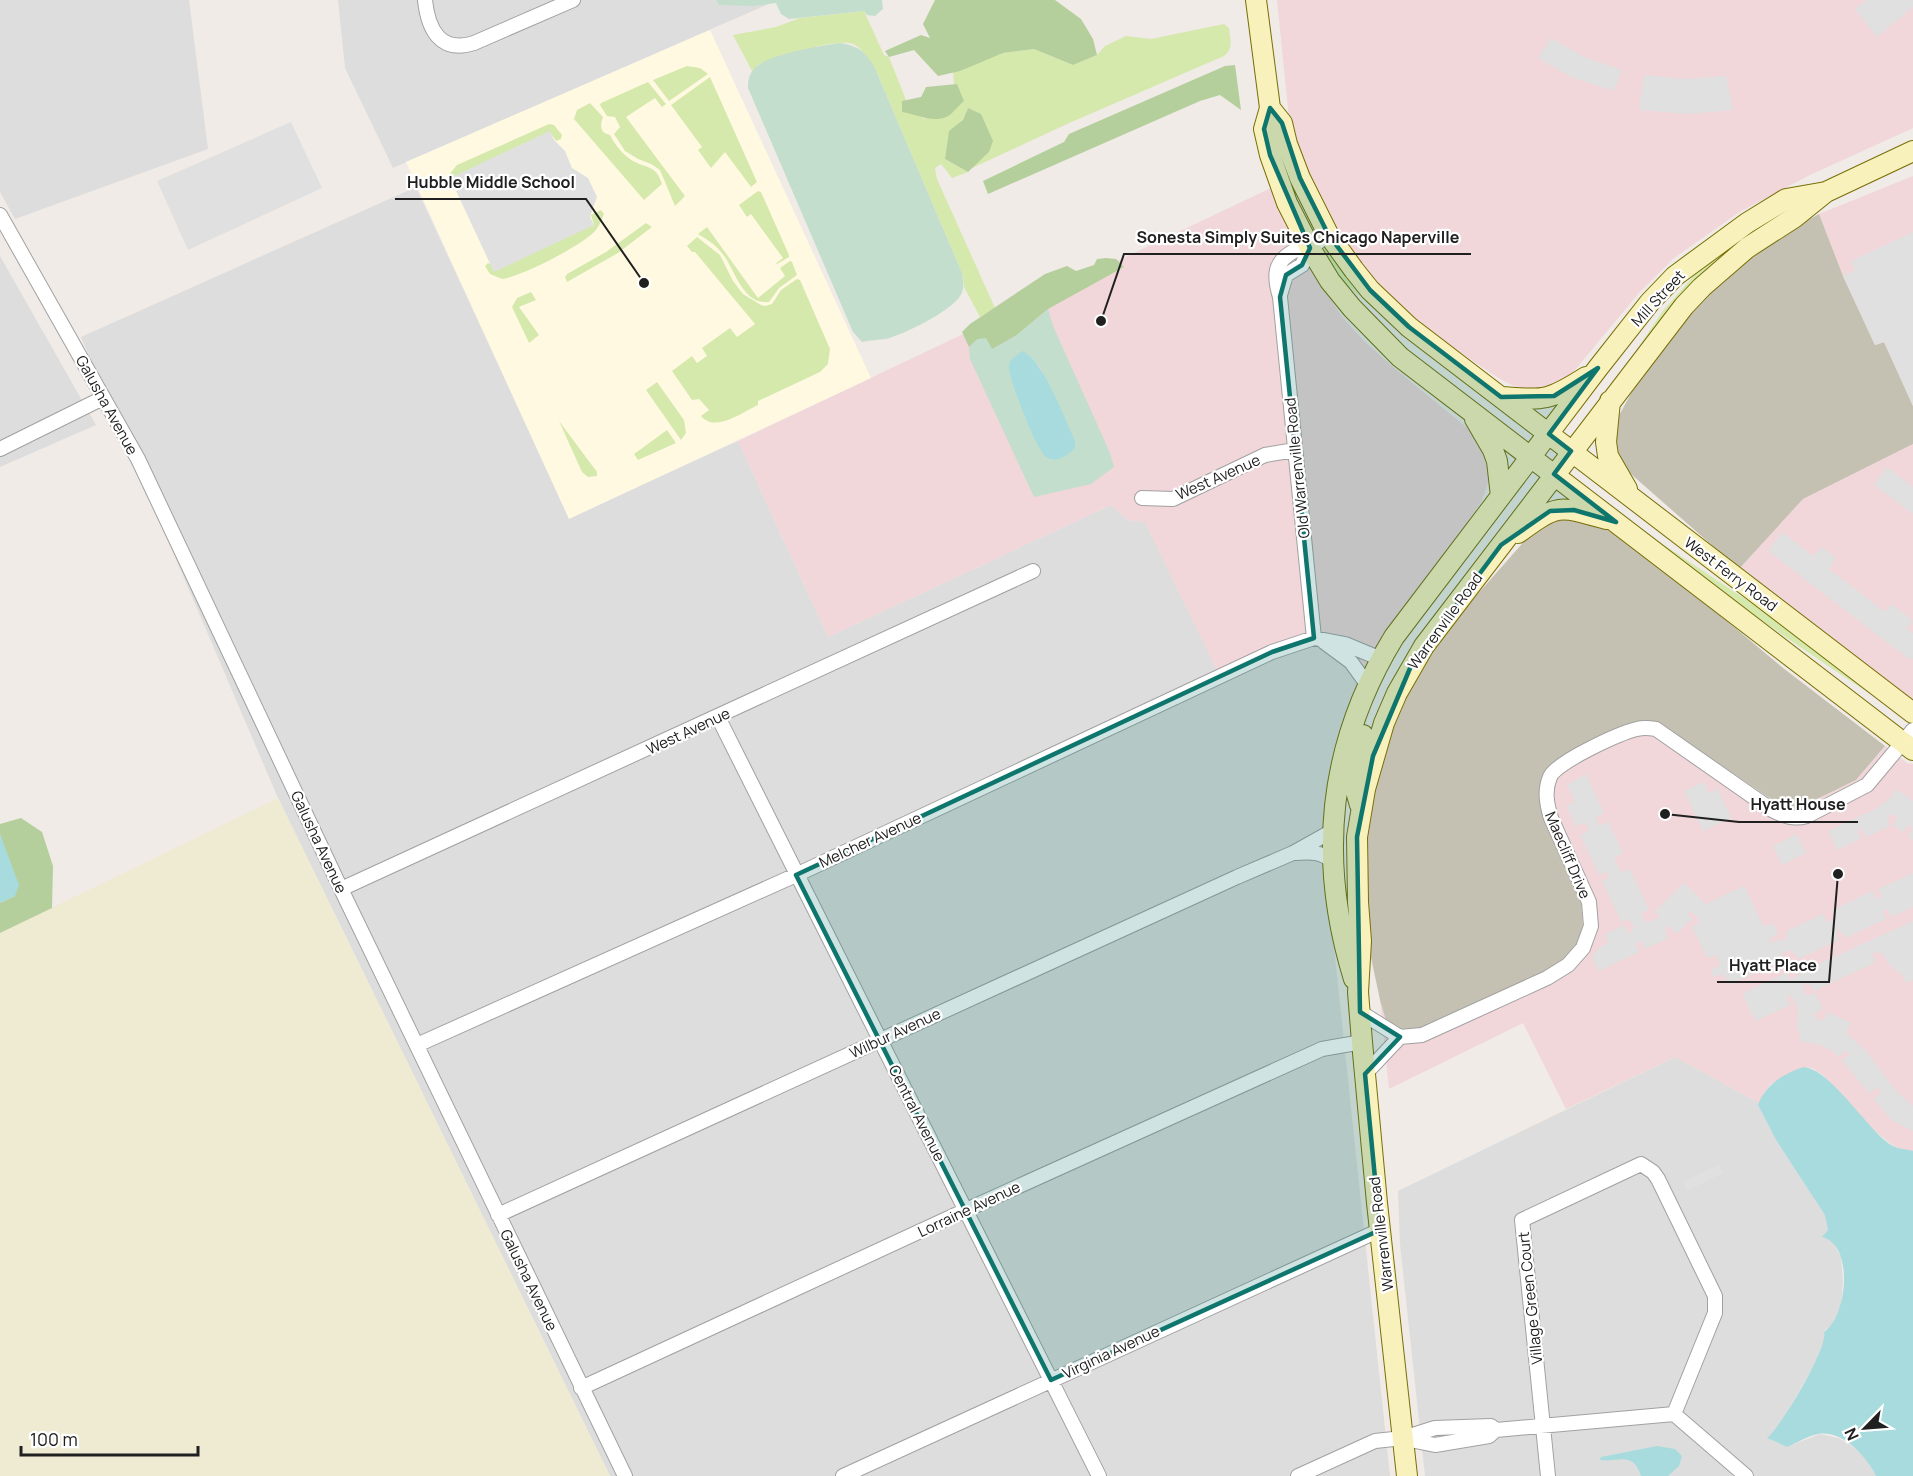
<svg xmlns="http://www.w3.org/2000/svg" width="1913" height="1476" viewBox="0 0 1913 1476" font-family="Manrope,sans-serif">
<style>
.residential{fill:#dedddd}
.commercial{fill:#f1d6da}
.education{fill:#fff9e1}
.construction{fill:#c5c1b2}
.farmland{fill:#eeebd2}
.grass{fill:#d6e9ad}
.forest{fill:#b4cf9c}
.wetland{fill:#c3decd;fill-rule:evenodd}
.parking{fill:#e0e0e0}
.water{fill:#a7dbdd}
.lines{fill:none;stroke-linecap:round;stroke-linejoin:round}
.minor-casing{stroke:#a1a1a1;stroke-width:16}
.secondary-casing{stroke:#776f06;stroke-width:22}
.minor{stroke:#fff;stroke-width:14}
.secondary{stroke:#f9f1bc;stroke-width:20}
.marked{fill:#0f766e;fill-opacity:0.2;stroke:#0f766e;stroke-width:4.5;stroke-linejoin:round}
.labels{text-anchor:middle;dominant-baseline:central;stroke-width:4.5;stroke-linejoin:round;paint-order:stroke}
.street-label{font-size:15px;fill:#202020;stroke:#fff}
.leader{fill:none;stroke:#202020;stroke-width:2}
.callout-dot{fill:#202020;stroke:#fff;stroke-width:2}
.callout-label{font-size:16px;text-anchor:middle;font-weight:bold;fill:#202020;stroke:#fff;stroke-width:4.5;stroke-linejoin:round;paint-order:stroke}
</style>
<rect width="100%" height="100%" fill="#f0ebe6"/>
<path class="residential" d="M0,0H189L208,149L15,219L0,192Z
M338,0H778L393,168L345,68Z
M416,187L569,518L738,441L828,637L1111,505L1128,520L1145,522L1220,676L1310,640L1369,667L1329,900L1390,1476H610L278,798L81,337Z
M0,256L96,425L0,467Z
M1675,1057L1759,1103L1762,1113L1776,1140L1826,1215L1828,1230L1825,1236H1823L1833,1242L1841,1257L1843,1281L1841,1306L1831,1326L1824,1331L1825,1338L1816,1361L1785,1416L1769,1439L1787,1447L1820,1434L1838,1438L1848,1443L1864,1456L1876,1476H1425L1400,1244L1398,1191Z"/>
<path class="commercial" d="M1277,0H1913V128L1810,175L1741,211L1674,258L1638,294L1570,376L1555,387L1524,391L1500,379L1437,337L1379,286L1335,230L1311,183L1289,118Z
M1913,176V406L1883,342L1875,345L1843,276L1819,214Z
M1271,188L1292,234L1318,281L1343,318L1363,340L1393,367L1471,431L1485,453L1489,480L1481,502L1369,667L1310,640L1220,677L1145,522L1128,520L1111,505L828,637L738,441Z
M1913,444V702L1739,569L1803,499Z
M1655,723L1670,729L1784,809L1856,780L1885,746L1907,763L1913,764V1151L1904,1150L1892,1145L1866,1123L1823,1075L1812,1068L1804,1067L1771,1084L1764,1093L1759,1103L1675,1057L1566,1109L1523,1023L1389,1089L1380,1000L1386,1021L1576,947L1583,927L1581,902L1546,825L1540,806L1542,783L1552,765Z"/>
<path class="education" d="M710,30L871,378L569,519L406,162Z"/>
<path class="construction" d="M1819,214L1843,276L1875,345L1884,342L1913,406V444L1803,499L1739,569L1623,467L1612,443L1616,421L1641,375L1700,301L1748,258L1788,231Z
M1581,518L1608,530L1627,541L1684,585L1783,668L1885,746L1856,780L1790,812L1670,730L1655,723L1640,724L1542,782L1540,806L1546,825L1581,902L1583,927L1576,947L1565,961L1542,974L1430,1026L1411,1030L1398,1028L1386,1021L1380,1000L1369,948L1366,913V827L1385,744L1417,672L1446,630L1527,538L1546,521Z"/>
<path class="farmland" d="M278,798L610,1476H0V933Z"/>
<path class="grass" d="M864,11L884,55L889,57L906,100L902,101L914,113L925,119L957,84H954L953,72L1003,53L1034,49L1073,65L1097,55L1105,46L1126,36L1151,39L1224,24L1229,28C1230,39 1234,49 1224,56L1067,124L970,169L989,152L968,108L963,120L950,132L945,159L968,172L952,178L941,164L935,168L937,179L995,308L980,317L964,287L962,273L874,66C869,61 862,49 855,45C839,36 778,58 759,64L752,71L733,35L776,27L800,18Z
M687,66L700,68L708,74L669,101L653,80Z
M710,77L757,182L751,187L725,152L711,168L698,150L702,147L671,105Z
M648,82L666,104L662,107L655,98L626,117L685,196L675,206L660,170L651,164L638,159L625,151L614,134L620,127L615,117L607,116L600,105L601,103Z
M590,103L603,117C601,123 598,133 610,135C616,146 622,154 633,161C648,169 656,165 662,184L644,200L574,119L577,110Z
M549,124L554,125L562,135L561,139L556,141L550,132L450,179L454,188L451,190L449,188L448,176L457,165Z
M758,191L761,192L789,255V257L777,264L776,263L783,258L751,214L747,217L739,205Z
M1816,195L1628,363L1662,312L1704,264L1781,212Z
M601,210L604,214C601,222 598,229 592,234C576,248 523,276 502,279L490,274L485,266L488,263L490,264L594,225L591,215Z
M646,223L652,227L648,230L618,253L567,282L565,277L567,274L606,252Z
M707,227L758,298L785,276L780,268L790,261L792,262L797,275L779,288L769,302C741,305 735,267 721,252C715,244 706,239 698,234Z
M697,237L720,255L733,281L743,294L761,305L765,306L772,304L781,290L797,279L800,280L830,349L828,364L820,372L758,401V405C743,412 715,433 701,416L709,410L699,399L692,400L672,371L692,356L697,363L707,356L702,348L730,328L737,337L755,324L695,252H692L687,246Z
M1326,246L1388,317L1386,319L1343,281L1323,252Z
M531,292L536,300L519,307L539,335L529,343L512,307L517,298Z
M657,382L684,420L686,433L681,440L646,390Z
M559,421L597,472V476L588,477L582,472Z
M667,430L676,443L638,460L634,454Z
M1643,531L1793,631L1880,698L1878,699C1797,646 1718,591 1641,532Z"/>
<path class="forest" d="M935,0H1055L1081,19L1093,39L1097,55L1073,65L1034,49L1003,53L960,71L938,76L914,50L889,57L885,51L921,35L930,38L923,24Z
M1235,65L1241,110L1220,95L1200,101L988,194L983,181L1064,142L1069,134L1225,66Z
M957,84L964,101C959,105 952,115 946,117C932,123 916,114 902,112V101L921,97L926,87Z
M968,108L981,114L993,141L989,152L968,172L945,159L949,131L963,120Z
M1106,258L1116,259L1124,267L1048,309L1017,335L992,350L978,339L969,347L962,332L970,324L1045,274L1067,266L1076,271L1094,265L1097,259Z
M21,818L42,832L53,866L52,908L0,933V903L15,896L0,834V824Z"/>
<path class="wetland" d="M716,0H882L883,9L875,16L867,15L864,11L789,19L781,14L776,3L753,6L719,5Z
M840,43C858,46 865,51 874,66L962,273C963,281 965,289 960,296C951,311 903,335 886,339C878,340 871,340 862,342L853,332L748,88C748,81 749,75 753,70C764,54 821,46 840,43Z
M1048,309L1053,326L1110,453L1114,467L1091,484L1034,497L970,359L969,347L978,339L986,338L992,349L1017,335ZM1018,354L1039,366L1075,440L1026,419L1009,367L1010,363Z"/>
<path class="parking" d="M1866,0H1913V7L1877,37L1855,9Z
M1551,38L1584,57L1622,70L1614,91L1571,77L1538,58Z
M1644,75L1684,79L1726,76L1733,110L1688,114L1639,110Z
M291,122L322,188L188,250L157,181Z
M550,131L554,140L565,151L572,168L588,178L597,197L590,217L594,225L494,272L450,178Z
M1913,232V406L1884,342L1875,345L1843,276L1855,270L1851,261Z
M1887,467L1913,487V514L1874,485Z
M1782,532L1813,556L1822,547L1836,558L1829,569L1885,612L1892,604L1913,621L1907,628L1913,633V657L1910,660L1768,551Z
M1586,774L1604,813L1596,817L1598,824L1600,825L1608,822L1623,853L1614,858L1621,872L1630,869L1649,909L1641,914L1646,923L1660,917L1655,911L1684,883L1706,904L1744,886L1763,925L1765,926L1773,923L1778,934L1769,939L1771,942L1787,939L1786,931L1823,914L1827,922L1834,920L1835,916L1832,910L1873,891L1876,898L1880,899L1882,896L1878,889L1913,873V907L1891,917L1888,910L1885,909L1883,912L1886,919L1845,938L1839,930L1836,933L1839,940L1798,959L1792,950L1782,953L1784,960L1760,971L1754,963L1751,966L1754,973L1730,985L1723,974L1714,977L1711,970L1719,966L1720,963L1716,955L1707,958L1692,927L1699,923V920L1690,910L1688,914L1692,919L1676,934L1670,927H1666L1665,930L1668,938L1645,949L1641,941H1637L1636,946L1639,952L1599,971L1592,957L1599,948L1608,943L1605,934L1624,925L1627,931L1630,933L1634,927L1629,919L1621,922L1602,881L1608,878L1609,874L1606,872L1599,875L1580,835L1587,832L1588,828L1585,823L1576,826L1567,807L1575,801L1567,785Z
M1703,782L1709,793L1718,789L1731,818L1703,831L1684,791Z
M1897,789L1913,801V840L1908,836L1912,830V826H1908L1903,832L1893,825L1898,816L1892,814L1887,818L1890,826L1866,837L1862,829L1859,828L1858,833L1861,839L1837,850L1828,831L1877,808L1888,800Z
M1797,834L1806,853L1782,865L1773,846Z
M1913,921V980L1906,983L1903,976L1890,965L1883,954L1876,952L1872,954L1876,962L1814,991L1809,983L1805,984L1803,988L1804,993L1807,996L1815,993L1823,1008L1814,1014L1818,1020L1820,1021L1824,1019L1827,1012L1851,1023L1846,1033L1866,1051L1897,1092L1913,1106V1131L1891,1120L1874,1099L1881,1092L1879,1088H1876L1870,1094L1842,1061L1849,1054L1848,1051L1844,1052L1839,1057L1831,1050L1820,1045L1799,1041L1800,1031L1797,1030L1798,1008L1791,995L1787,998L1790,1005L1756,1021L1753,1015L1750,1013L1743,993L1786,973L1791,981L1801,972Z
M1719,1165L1723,1173L1687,1191L1682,1182Z"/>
<path class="water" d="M1023,351C1045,364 1063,416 1075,440V448C1067,455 1058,464 1046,457C1037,451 1009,380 1009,367C1008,360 1018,354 1023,351Z
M0,834L19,885L15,896L0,903Z
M1804,1067C1831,1070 1866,1128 1891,1145C1898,1149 1905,1149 1913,1151V1476H1876C1866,1456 1843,1430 1818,1434C1807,1436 1797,1443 1787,1447L1767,1438C1781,1427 1829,1346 1824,1332C1847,1317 1855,1245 1822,1237L1828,1230L1825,1215L1776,1140L1758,1105C1765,1085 1784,1073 1804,1067Z
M1657,1446L1675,1449L1682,1456L1679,1466L1668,1476H1641C1633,1450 1617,1463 1600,1460L1601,1457Z"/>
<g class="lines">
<defs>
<path id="minor" d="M425,0C428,29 440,54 474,43L573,0
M0,215L138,459L341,889L625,1476
M1280,295L1286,275L1302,265L1310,248
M0,449L103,398
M1142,498L1173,499L1265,455L1295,450
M1314,638L1280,297C1274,277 1273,262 1294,251C1298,249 1303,250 1308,248C1315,246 1322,239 1328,234
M1324,642L1351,662L1369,687
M718,717L1099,1476
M1295,853C1310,852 1322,851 1333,862
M341,889L1033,571
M1360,1012L1400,1037L1422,1035L1547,978L1568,965L1583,948L1591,926L1589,902L1551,818C1547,805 1544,791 1550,777C1556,762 1620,733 1637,729C1644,727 1650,728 1656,729L1772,810C1784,816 1793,820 1807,816L1867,785L1913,730
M417,1045L796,875L1272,652L1314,638L1345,644L1381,659
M1365,1074L1400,1037
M498,1215L1237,877L1293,853L1334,830
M581,1388L966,1210L1322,1049L1362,1042
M1405,1439L1435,1445L1489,1436L1496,1430
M843,1476L1380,1230
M1298,1476L1375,1441L1403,1438L1435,1428L1491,1426L1496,1430L1674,1414L1746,1476
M1548,1476L1522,1220L1641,1164L1653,1172L1658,1179L1715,1296V1313L1674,1414"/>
<path id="secondary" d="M1256,0L1270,108L1264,129L1270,155L1287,203L1310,248L1330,281L1352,308L1400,357L1913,750
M1270,108L1282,123L1287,144L1300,178L1328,234L1354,270L1370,290L1409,327L1913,713
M1502,397C1545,401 1550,400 1586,377
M1610,401L1606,442L1608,456L1627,489
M1475,419L1493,450L1497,461L1501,496
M1518,533C1558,504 1558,505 1606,519
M1360,805L1353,781L1363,735
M1354,979C1317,860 1328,745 1394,637L1598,368L1650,302L1675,276L1747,223L1786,199L1826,192L1913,151
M1407,1476L1377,1203L1362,1042L1358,992L1361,941L1358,902L1357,837L1365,789L1384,723L1397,693L1424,646L1684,306L1702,287L1747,248L1795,217L1826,192"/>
</defs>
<use href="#minor" class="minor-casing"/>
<use href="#secondary" class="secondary-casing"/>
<use href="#minor" class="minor"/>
<use href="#secondary" class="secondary"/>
</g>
<path class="marked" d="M1270,108L1282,123L1300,178L1328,234L1370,290L1409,327L1501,397L1554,396L1598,368L1549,434L1571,451L1554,474L1616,522L1574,510L1550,511L1501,545L1411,666L1373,756L1357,837L1360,1012L1400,1037L1365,1074L1380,1230L1051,1380L796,875L1272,652L1314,638L1280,297L1286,275L1302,265L1310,248L1270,155L1264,129Z"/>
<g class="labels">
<g class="street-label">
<text transform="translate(1658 298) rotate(-47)">Mill Street</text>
<text transform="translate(107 405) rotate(61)">Galusha Avenue</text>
<text transform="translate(1297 468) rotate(-96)">Old Warrenville Road</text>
<text transform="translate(1218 477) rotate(-24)">West Avenue</text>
<text transform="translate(1731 574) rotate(37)">West Ferry Road</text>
<text transform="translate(1445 621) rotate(-54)">Warrenville Road</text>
<text transform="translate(688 731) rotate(-25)">West Avenue</text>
<text transform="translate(870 840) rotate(-25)">Melcher Avenue</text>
<text transform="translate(319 842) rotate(65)">Galusha Avenue</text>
<text transform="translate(1568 855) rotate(67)">Maecliff Drive</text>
<text transform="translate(895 1033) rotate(-25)">Wilbur Avenue</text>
<text transform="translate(917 1113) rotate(63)">Central Avenue</text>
<text transform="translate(969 1209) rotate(-25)">Lorraine Avenue</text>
<text transform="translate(1381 1234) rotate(-97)">Warrenville Road</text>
<text transform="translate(529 1280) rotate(64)">Galusha Avenue</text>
<text transform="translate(1530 1298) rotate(-96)">Village Green Court</text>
<text transform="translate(1111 1352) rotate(-25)">Virginia Avenue</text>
</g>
</g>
<path class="leader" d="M644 283L586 199H395M1101 321L1124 254H1471M1665 814L1739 822H1858M1838 874L1829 982H1717"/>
<g class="callout-dot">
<circle cx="644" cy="283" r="6"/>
<circle cx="1101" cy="321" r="6"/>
<circle cx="1665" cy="814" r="6"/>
<circle cx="1838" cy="874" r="6"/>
</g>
<g class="callout-label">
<text x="491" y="188">Hubble Middle School</text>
<text x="1298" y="243">Sonesta Simply Suites Chicago Naperville</text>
<text x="1798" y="810">Hyatt House</text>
<text x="1773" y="971">Hyatt Place</text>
</g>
<g transform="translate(1865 1428) rotate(245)" stroke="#ffffff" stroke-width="4.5" paint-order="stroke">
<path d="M0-4.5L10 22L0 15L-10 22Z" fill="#202020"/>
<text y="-9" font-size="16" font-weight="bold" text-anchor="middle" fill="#202020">N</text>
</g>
<path d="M21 1446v9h177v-9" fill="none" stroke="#202020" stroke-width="3"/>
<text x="30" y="1446" font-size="18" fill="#202020" stroke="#ffffff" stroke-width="4.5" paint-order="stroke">100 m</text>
</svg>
